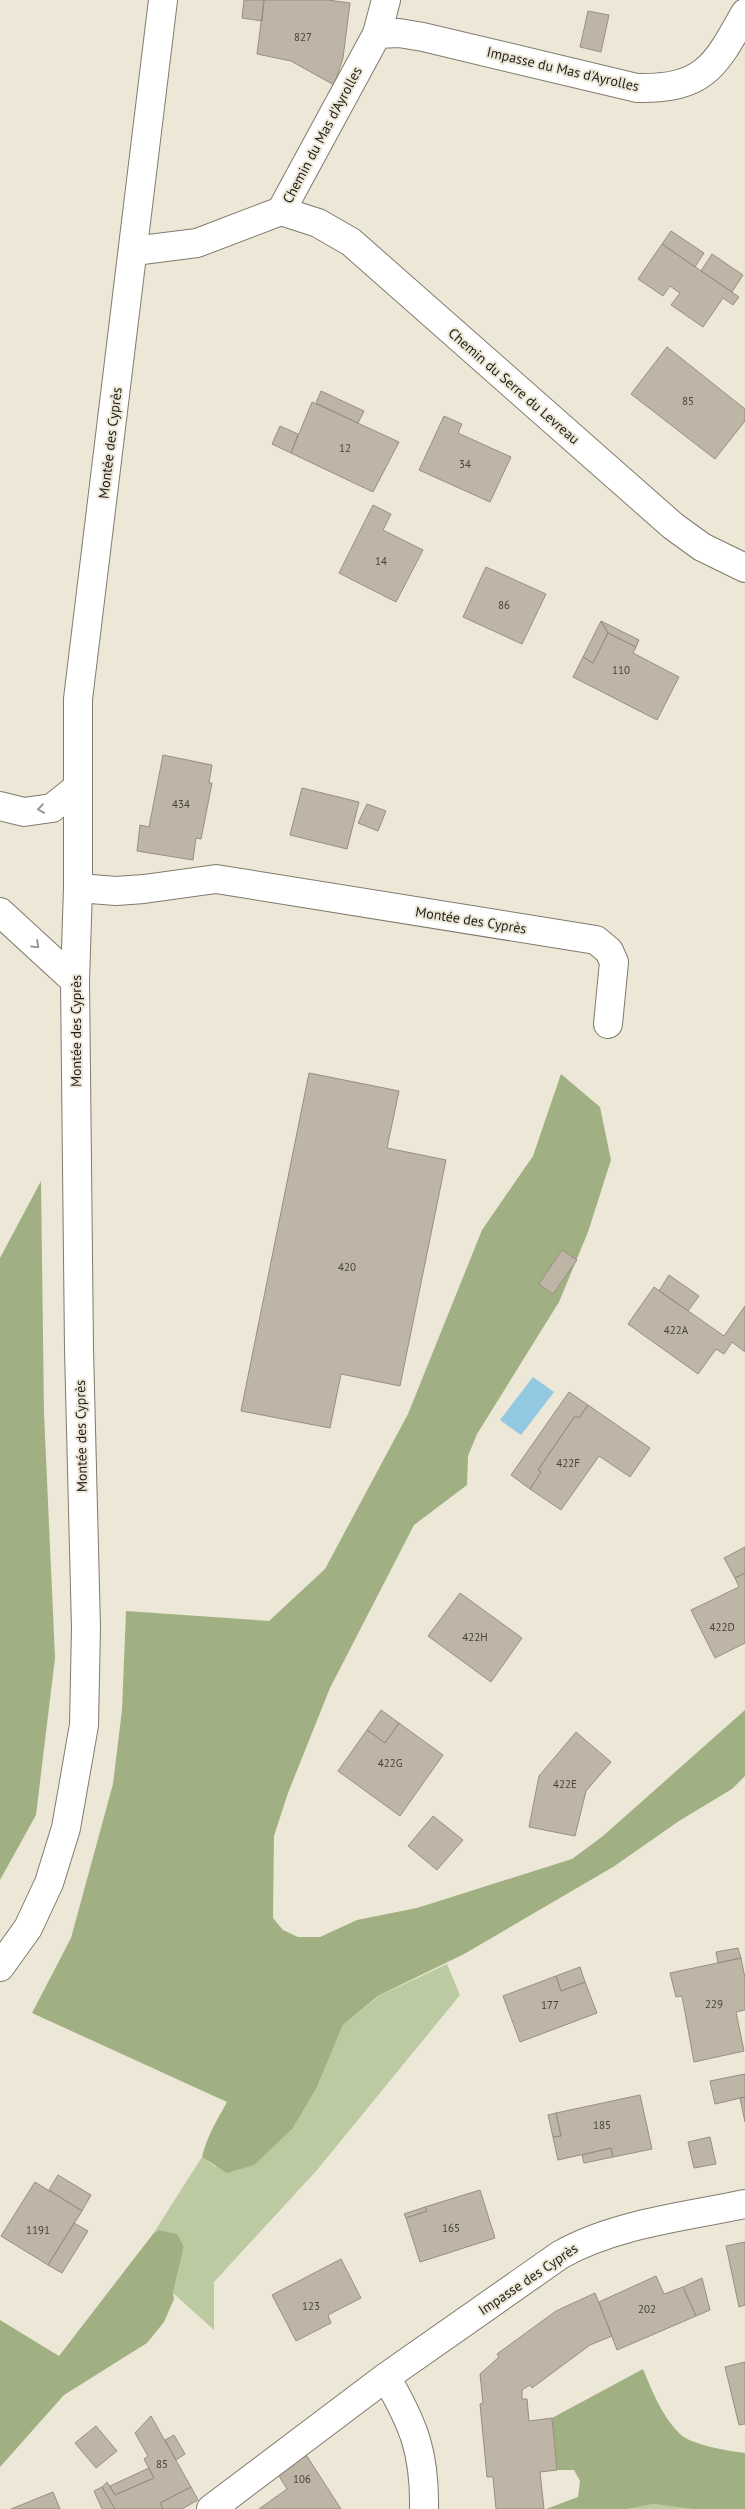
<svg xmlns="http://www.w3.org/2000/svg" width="745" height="2509" viewBox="0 0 745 2509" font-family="'PT Sans',sans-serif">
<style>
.green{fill:#bbcaa0}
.forest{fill:#a0b082}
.water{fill:#92c8e0}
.building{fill:#bfb5a7;stroke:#988e81}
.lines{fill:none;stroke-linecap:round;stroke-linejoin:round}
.street-casing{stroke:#807b6c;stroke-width:30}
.secondary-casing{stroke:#807b6c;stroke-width:30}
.primary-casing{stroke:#807b6c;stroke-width:30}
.street{stroke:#fff;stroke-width:28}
.secondary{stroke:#fff;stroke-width:28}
.primary{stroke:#fff;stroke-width:28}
.oneway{stroke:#9a9997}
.labels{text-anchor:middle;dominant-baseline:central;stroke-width:4;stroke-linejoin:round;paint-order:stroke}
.number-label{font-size:11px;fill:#47433b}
.street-label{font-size:14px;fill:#1f1d17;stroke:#ece7d7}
</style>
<rect width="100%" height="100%" fill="#ece7d7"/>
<path class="green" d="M447,1964L460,1995L317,2170L214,2282V2330L173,2293L184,2246L177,2234L159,2230L153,2234L202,2157L216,2167L317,2087L343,2025L379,1996Z
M653,2504L692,2509H627Z"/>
<path class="forest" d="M561,1074L600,1107L611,1160L588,1232L559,1302L477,1434L468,1456L467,1485L414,1525L330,1688L288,1793L274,1836L273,1918L283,1930L298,1937H320L357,1920L417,1908L572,1859L603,1836L745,1710V1776L732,1789L679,1821L613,1867L464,1954L378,1996L343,2025L317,2087L292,2129L254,2165L227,2173L202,2157C208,2134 216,2122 227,2102L32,2013L71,1938L113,1784L122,1710L126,1611L269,1621L325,1569L408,1414L482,1230L533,1156Z
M41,1181L44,1413L55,1658L36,1815L0,1880V1258Z
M159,2230L177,2234L184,2246L173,2293L174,2299L164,2322L147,2343L64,2395L0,2467V2320L59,2356L153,2234Z
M643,2369C652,2391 662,2416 679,2433C690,2445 729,2451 745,2453V2509H692L653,2504L627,2509H546L578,2497L580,2481L574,2470H557L552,2418Z"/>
<path class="water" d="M533,1377L554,1392L521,1435L500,1420Z"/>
<path class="building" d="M244,0H264L262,21L242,18Z
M264,0H328L350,3L343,58L334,85L291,61L257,54Z
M588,11L609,15L601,52L580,47Z
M671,231L704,253L695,267L662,244Z
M662,244L739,297L733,305L723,298L703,327L671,305L680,293L670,286L663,296L638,279Z
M712,254L743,275L732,292L701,271Z
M667,347L745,409V421L715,459L631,394Z
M321,391L364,411L358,423L316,403Z
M312,402L399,442L373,492L291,453Z
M444,416L462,424L458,433L511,457L490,502L419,470Z
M280,426L298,434L291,453L272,444Z
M373,505L391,514L383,530L423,550L396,602L339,573Z
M486,567L546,594L522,644L463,617Z
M601,621L608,633L593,663L583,657Z
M601,621L639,640L636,647L608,633Z
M608,633L636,647L633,653L679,677L657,720L573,677L583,657L593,663Z
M163,755L212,765L209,783H212L201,839L196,838L193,860L137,851L140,825L149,827Z
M302,788L359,802L347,849L290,835Z
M367,804L386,811L378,831L358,823Z
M309,1073L399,1091L387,1148L446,1160L400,1386L341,1374L330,1428L241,1411Z
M562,1250L577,1260L553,1294L539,1284Z
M669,1275L699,1296L688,1311L659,1291Z
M654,1287L724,1336L745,1306V1352L732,1342L724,1354L716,1349L698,1374L628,1324Z
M569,1392L588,1405L579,1418L575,1416L538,1470L541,1472L530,1489L511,1475Z
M588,1405L650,1448L630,1477L599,1456L561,1510L530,1489L541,1472L538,1470L575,1416L579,1418Z
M745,1547V1573L735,1578L724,1558Z
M745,1573V1643L715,1658L691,1610L739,1587L735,1578Z
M460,1593L522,1638L491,1682L428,1636Z
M381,1710L399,1723L385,1743L367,1730Z
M399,1723L443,1755L400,1816L338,1771L367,1730L385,1743Z
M576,1732L611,1762L586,1791L575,1836L529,1827L539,1776Z
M433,1816L463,1840L437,1870L408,1846Z
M738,1948L741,1958L718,1963L716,1952Z
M741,1958L745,1978V2010L736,2012L744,2051L694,2062L682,1996L676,1997L670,1973Z
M580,1967L585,1982L561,1991L556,1976Z
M556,1976L561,1991L585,1982L597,2013L520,2042L503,1996Z
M745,2074V2097L715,2104L710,2081Z
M640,2095L652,2149L613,2157L611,2148L558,2160L553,2137L561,2136L556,2113Z
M745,2097V2122L740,2098Z
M556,2113L561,2136L553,2137L548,2115Z
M710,2137L716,2164L694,2168L688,2142Z
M611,2148L613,2157L584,2163L582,2155Z
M58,2175L91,2195L82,2211L49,2190Z
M35,2182L82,2211L48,2265L1,2236Z
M480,2190L495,2238L420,2262L406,2218L427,2211L425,2207Z
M425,2207L427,2211L406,2218L404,2214Z
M74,2223L88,2231L62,2273L48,2265Z
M745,2242V2305L739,2307L726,2246Z
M341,2259L361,2298L328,2315L331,2323L296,2341L272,2295Z
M656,2276L664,2294L683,2287L696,2316L617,2350L599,2302Z
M702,2278L710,2310L696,2316L683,2287Z
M595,2293L612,2336L590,2345L532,2388L530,2385L522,2390V2399H527L529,2421L552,2418L557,2470L540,2472L544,2509H496L493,2477H487L480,2404L483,2403L480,2374L499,2357L497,2354L556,2311Z
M745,2362V2424L739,2425L725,2367Z
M151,2416L191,2487L160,2503L163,2509H115L102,2487L107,2482L115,2495L154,2478L144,2459L148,2456L135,2433Z
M96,2426L117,2451L96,2468L75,2443Z
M174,2435L185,2454L176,2460L165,2440Z
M303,2450L341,2509H259L287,2489L275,2469Z
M149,2468L154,2478L115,2495L110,2486Z
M102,2487L115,2509H102L94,2491Z
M191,2487L198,2500L182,2509H163L160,2503Z
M53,2492L60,2509H11Z"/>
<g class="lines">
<defs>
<path id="street" d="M377,34L399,33L423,37L637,88C704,89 715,67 745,13
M281,211L318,223L351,242L673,526L702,547L745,568
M134,251L197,243L281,211L377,34L386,0
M78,888L116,891L144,889L216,879L596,940L609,951L614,962L608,1024
M386,2377C414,2425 425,2453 424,2509
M211,2509L386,2377L560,2255C614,2224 684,2217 745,2204"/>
<path id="secondary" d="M0,806L24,812L52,808L77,788
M0,912L75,981"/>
<path id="primary" d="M0,1967L28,1928L49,1883L66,1828L84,1725L86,1628L79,1349L75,981L78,888V699L163,0"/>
</defs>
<use href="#street" class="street-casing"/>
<use href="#secondary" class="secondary-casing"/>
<use href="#primary" class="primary-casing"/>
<use href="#street" class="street"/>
<use href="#secondary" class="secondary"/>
<use href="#primary" class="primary"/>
</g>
<defs><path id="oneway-chevron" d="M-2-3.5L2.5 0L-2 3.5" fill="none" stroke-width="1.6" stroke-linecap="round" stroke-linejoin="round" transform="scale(1.25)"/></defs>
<g class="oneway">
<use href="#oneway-chevron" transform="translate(41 809) rotate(172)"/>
<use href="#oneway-chevron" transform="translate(36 945) rotate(43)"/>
</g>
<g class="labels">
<g class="number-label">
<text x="303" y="37">827</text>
<text x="688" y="401">85</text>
<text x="345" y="448">12</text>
<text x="465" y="464">34</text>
<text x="381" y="561">14</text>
<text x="504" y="605">86</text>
<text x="621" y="670">110</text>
<text x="181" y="804">434</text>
<text x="347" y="1267">420</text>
<text x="676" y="1330">422A</text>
<text x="568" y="1463">422F</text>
<text x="722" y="1627">422D</text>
<text x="475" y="1637">422H</text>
<text x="390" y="1763">422G</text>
<text x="565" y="1784">422E</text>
<text x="714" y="2004">229</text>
<text x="550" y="2005">177</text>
<text x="602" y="2125">185</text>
<text x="451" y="2228">165</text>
<text x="38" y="2230">1191</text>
<text x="311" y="2306">123</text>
<text x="647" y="2309">202</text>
<text x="162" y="2464">85</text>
<text x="302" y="2479">106</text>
</g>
<g class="street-label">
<text transform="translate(563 69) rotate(13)">Impasse du Mas d'Ayrolles</text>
<text transform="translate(322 135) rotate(-62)">Chemin du Mas d'Ayrolles</text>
<text transform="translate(514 386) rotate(41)">Chemin du Serre du Levreau</text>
<text transform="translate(110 443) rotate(-83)">Montée des Cyprès</text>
<text transform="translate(471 920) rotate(9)">Montée des Cyprès</text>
<text transform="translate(76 1031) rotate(-90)">Montée des Cyprès</text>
<text transform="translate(81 1436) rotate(-91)">Montée des Cyprès</text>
<text transform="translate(528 2279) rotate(-34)">Impasse des Cyprès</text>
</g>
</g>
</svg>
